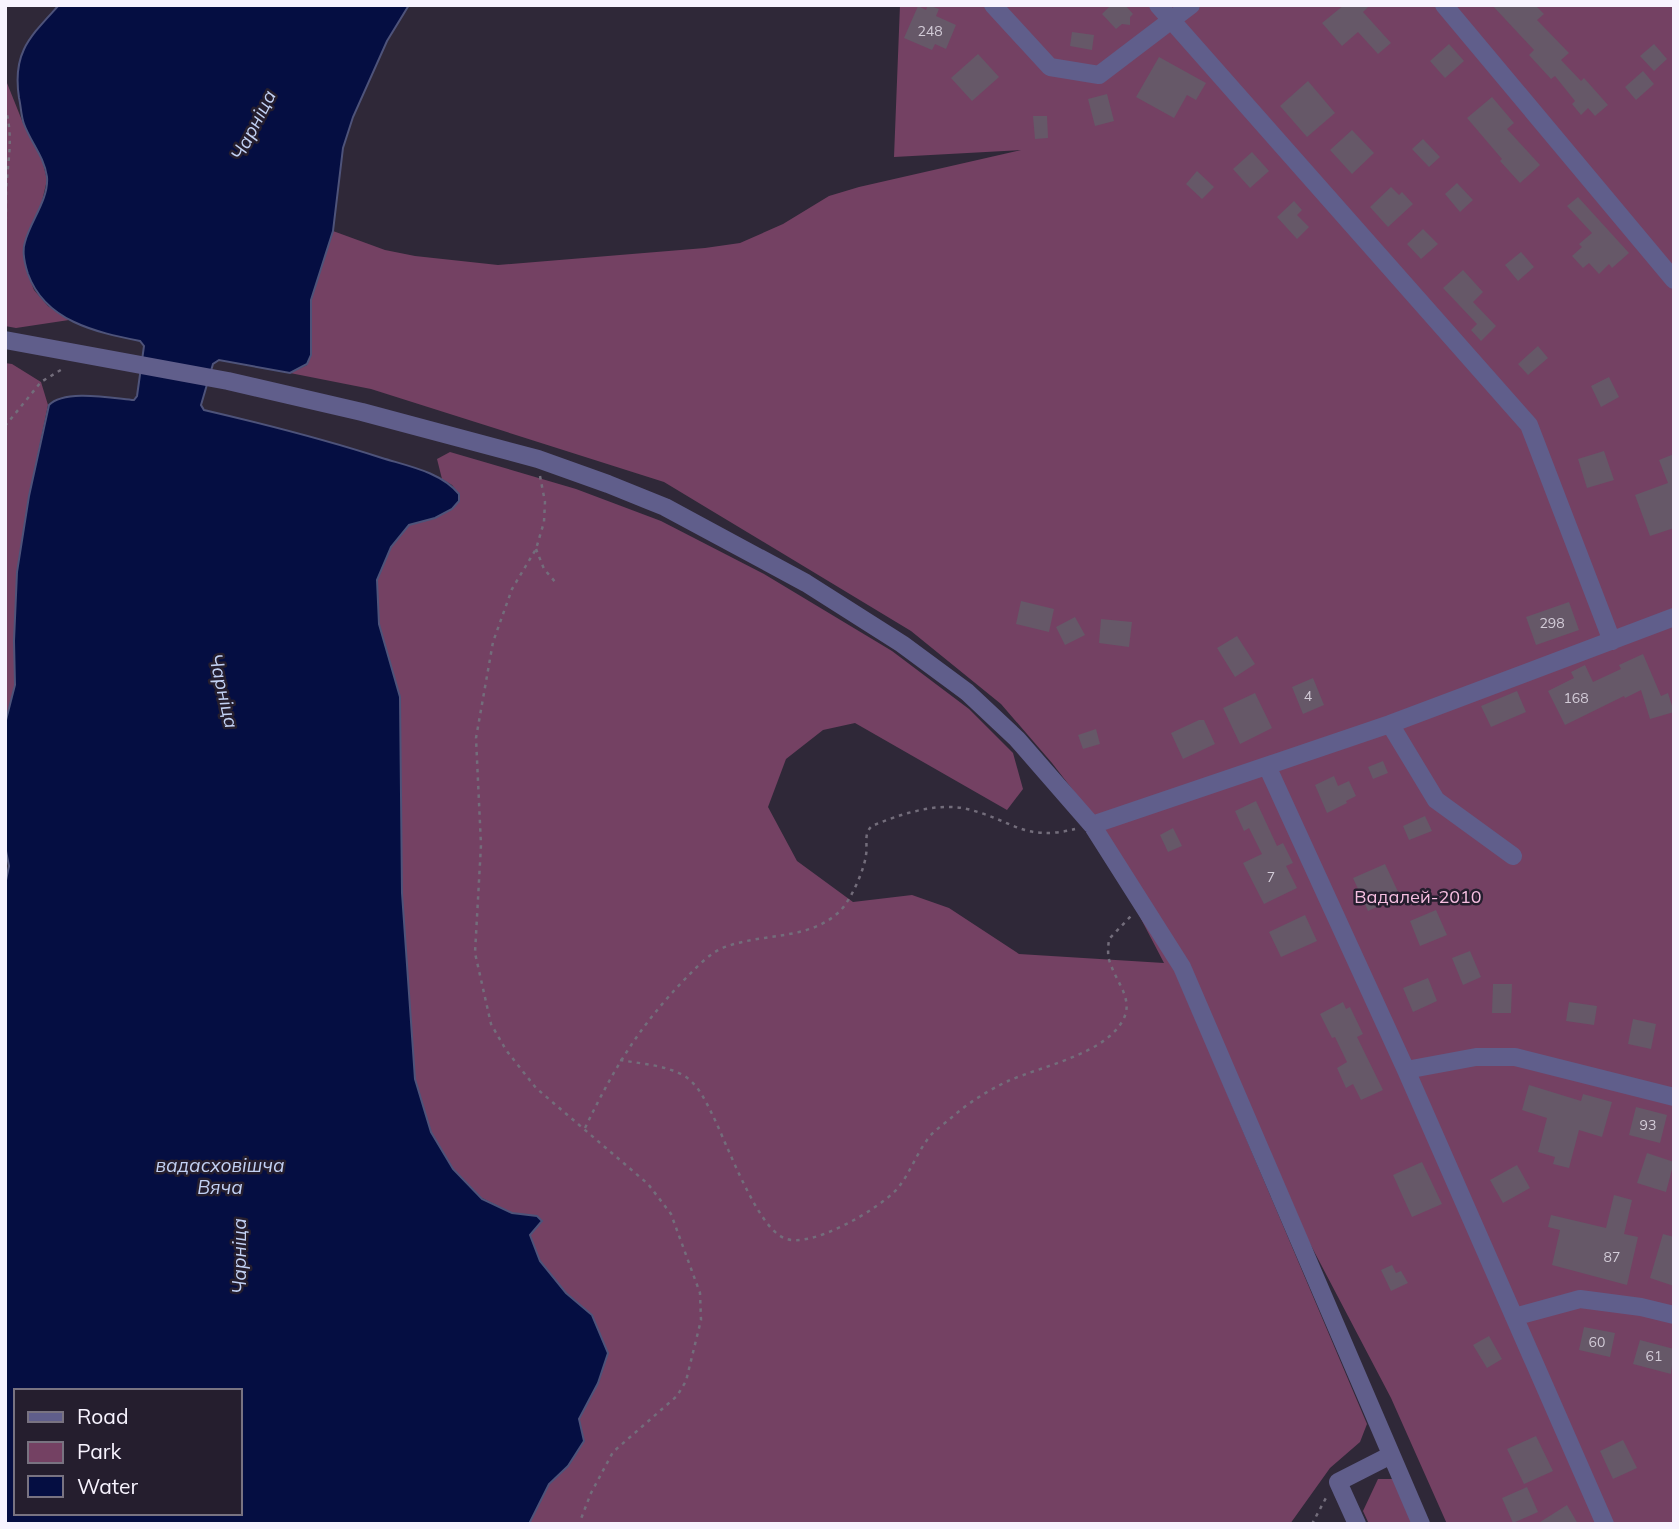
<svg xmlns="http://www.w3.org/2000/svg" width="1679" height="1529" viewBox="0 0 1679 1529" font-family="Mulish,sans-serif">
<style>
.green{fill:#744163}
.water{fill:#050e42;stroke:#4e537a;stroke-width:2;fill-rule:evenodd}
.building{fill:#665868}
.lines{fill:none;stroke-linecap:round;stroke-linejoin:round}
.path{stroke:#736d7b;stroke-width:2.5;stroke-dasharray:3.5 5;stroke-linecap:butt}
.minor{stroke:#605e8b;stroke-width:18}
.labels{text-anchor:middle;dominant-baseline:central;stroke-width:5;stroke-linejoin:round;paint-order:stroke}
.number-label{font-size:14px;fill:#d3ccd8}
.park-label{font-size:18px;fill:#f6bfe1;stroke:#251e2e}
.water-label{font-size:19px;font-style:italic;fill:#c2d1f4;stroke:#251e2e}
</style>
<rect width="100%" height="100%" fill="#2f2838"/>
<path class="green" d="M900,5H1674V1524H1447L1391,1398L1210,1053L1367,1424L1360,1442L1330,1468L1290,1524H529L549,1484L568,1466L579,1419L598,1383L592,1315L566,1293L540,1261L530,1235L542,1221L537,1216L512,1213L482,1198L453,1169L431,1132L415,1079L402,893L400,697L379,624L377,580L391,547L409,525L435,518L459,501V494L452,485L442,479L437,459L450,452L576,489L661,521L764,574L892,651L969,709L1013,753L1023,789L1007,810L855,723L823,730L786,759L768,807L797,861L853,902L912,895L949,908L1019,954L1164,963L1076,794L1052,763L1001,704L911,631L664,482L371,389L290,373L307,365L311,355V300L333,231L385,250L415,256L498,265L705,248L740,243L783,224L829,196L859,187L1021,150L894,157Z
M5,78L23,123L41,155L47,180L26,269L34,290L48,306L69,320L16,328L5,326Z
M5,363L12,364L41,382L48,405L29,496L17,572L14,641L15,685L5,724Z
M1378,1479H1393L1413,1524H1369L1363,1511Z"/>
<path class="water" d="M59,5H409L387,41L353,117L343,148L333,231L311,300V355L307,364L290,373L219,360L213,364L201,405L204,410C264,424 323,439 382,458C408,466 441,472 459,494V501L452,509L435,518L409,525L391,547L377,580L379,624L400,697L402,893L415,1079L431,1132L453,1169L482,1199L512,1213L537,1216L542,1221L530,1235L540,1261L566,1293L592,1315L608,1353L598,1383L579,1419L584,1441L568,1466L549,1484L529,1524H5V885L9,866L5,846V724L15,685L14,641L17,572L29,496L49,405C64,389 112,398 134,400L137,396L144,346L140,341C95,332 45,321 28,274C25,265 22,251 25,242C30,222 49,199 47,177C44,156 31,143 24,124C21,116 21,106 19,98C12,52 30,37 59,5ZM16,1391H240V1513H16Z"/>
<path class="building" d="M928,5L939,9L936,16L956,25L946,49L935,44L932,50L904,38L918,6L926,10Z
M1111,5H1125L1133,14L1130,17V25L1122,24L1116,29L1102,14Z
M1344,5H1370L1363,12L1391,43L1378,54L1358,32L1342,46L1322,23Z
M1492,5H1535L1544,14L1537,20L1569,53L1561,60L1581,81L1584,78L1608,105L1595,116L1588,108L1581,115L1572,104L1575,101L1555,76L1551,79L1529,55L1534,50Z
M1072,32L1094,35L1092,50L1070,46Z
M1449,44L1464,61L1445,78L1430,61Z
M1654,44L1667,59L1654,71L1640,56Z
M978,54L999,77L972,101L951,78Z
M1159,57L1206,83L1196,100L1187,95L1174,118L1136,97Z
M1643,71L1654,84L1636,100L1625,87Z
M1308,81L1335,113L1307,137L1280,106Z
M1107,94L1114,121L1095,126L1088,99Z
M1492,97L1514,123L1507,129L1540,165L1520,183L1500,161L1502,159L1467,118Z
M1033,116H1047L1048,138L1035,139Z
M1352,130L1374,153L1352,174L1330,150Z
M1423,139L1440,157L1429,167L1412,149Z
M1252,152L1269,171L1250,188L1233,169Z
M1197,171L1214,187L1202,199L1186,184Z
M1457,183L1473,200L1460,212L1445,194Z
M1391,187L1399,195L1402,192L1413,204L1388,227L1370,207Z
M1578,197L1629,253L1612,268L1609,264L1599,274L1589,263L1583,268L1572,256L1582,247L1579,244L1592,233L1567,206Z
M1294,201L1302,210L1297,215L1309,227L1297,239L1277,217Z
M1423,229L1438,244L1421,259L1407,244Z
M1521,252L1534,267L1518,281L1505,265Z
M1463,270L1483,292L1473,302L1496,326L1481,341L1471,330L1477,324L1443,288Z
M1538,346L1548,358L1528,375L1518,364Z
M1609,377L1619,397L1601,407L1591,386Z
M1604,451L1614,480L1587,488L1578,459Z
M1674,454V528L1650,536L1635,495L1668,483L1659,460Z
M1021,601L1054,609L1049,632L1016,624Z
M1569,602L1579,630L1536,645L1526,617Z
M1075,617L1085,635L1065,645L1056,627Z
M1101,619L1132,622L1129,647L1099,643Z
M1237,636L1255,664L1235,677L1217,648Z
M1643,654L1661,696L1668,693L1674,712L1650,719L1641,690L1625,698L1624,696L1565,725L1548,691L1574,678L1571,672L1585,665L1593,682L1621,669L1619,665Z
M1313,678L1324,705L1303,714L1292,687Z
M1517,691L1526,712L1491,727L1481,706Z
M1255,693L1272,728L1240,744L1223,708Z
M1199,720H1204L1215,744L1183,759L1171,733Z
M1096,729L1100,744L1083,749L1078,735Z
M1383,761L1388,773L1373,779L1368,767Z
M1334,776L1338,786L1349,781L1356,796L1346,801L1347,803L1327,813L1315,785Z
M1256,801L1277,846L1283,843L1293,863L1286,866L1297,888L1264,904L1243,863L1262,854L1249,828L1244,831L1235,811Z
M1425,816L1432,831L1409,840L1403,826Z
M1173,828L1182,846L1168,852L1160,835Z
M1385,864L1400,896L1368,911L1353,878Z
M1436,910L1447,935L1420,946L1410,921Z
M1305,915L1317,941L1281,957L1269,932Z
M1470,951L1481,977L1463,985L1452,958Z
M1428,978L1437,1001L1413,1012L1403,988Z
M1493,984H1512L1511,1013H1492Z
M1343,1002L1346,1009L1350,1007L1363,1034L1357,1037L1383,1090L1361,1100L1353,1084L1346,1088L1337,1068L1347,1062L1335,1037L1332,1038L1320,1014Z
M1569,1002L1597,1006L1594,1025L1566,1021Z
M1633,1019L1656,1024L1651,1049L1628,1044Z
M1529,1085L1581,1101L1583,1094L1612,1102L1602,1137L1579,1130L1569,1168L1553,1164L1555,1157L1538,1152L1547,1118L1522,1110Z
M1636,1107L1667,1115L1660,1143L1629,1135Z
M1647,1153L1674,1162L1666,1192L1637,1183Z
M1422,1162L1442,1204L1412,1217L1393,1175Z
M1517,1165L1530,1188L1503,1203L1490,1180Z
M1614,1195L1632,1200L1624,1234L1638,1237L1627,1285L1552,1265L1560,1230L1548,1227L1551,1215L1606,1228Z
M1663,1234L1674,1237V1286L1650,1278Z
M1392,1265L1396,1273L1401,1271L1408,1283L1391,1291L1381,1270Z
M1584,1327L1615,1333L1610,1357L1579,1350Z
M1489,1336L1502,1359L1487,1368L1473,1345Z
M1640,1340L1674,1349L1671,1374L1633,1364Z
M1536,1436L1553,1471L1524,1484L1507,1449Z
M1623,1440L1637,1468L1613,1479L1600,1451Z
M1527,1487L1538,1512L1513,1523L1502,1498Z
M1567,1505L1578,1524H1537Z"/>
<g class="lines">
<path class="path" d="M5,107C13,135 9,152 7,179C5,196 7,213 5,230
M5,426L41,382L64,368
M540,476L545,502L544,522L536,549L512,589L493,642L476,738L481,845L475,953L491,1024L506,1050L536,1088L648,1184L671,1214L700,1293L701,1320L686,1381L677,1396L613,1452L591,1493L579,1524
M536,549L544,569L557,584
M620,1060C642,1064 667,1065 686,1077C699,1086 706,1102 713,1116C727,1144 757,1227 784,1238C810,1250 879,1209 897,1189C909,1175 916,1155 927,1140C933,1131 943,1125 951,1118C968,1103 987,1091 1008,1081C1042,1066 1105,1054 1123,1020C1134,1000 1117,983 1111,965C1107,957 1108,948 1109,939L1131,916
M585,1128C614,1068 640,1025 686,978C698,966 711,951 728,946C765,933 809,940 839,912C850,902 864,871 866,855C868,844 863,834 872,826C900,814 937,802 967,809C1013,820 1023,842 1075,829
M1312,1524L1327,1496"/>
<path class="minor" d="M993,5L1050,67L1099,75L1191,5
M1158,5L1529,425L1612,641
M1444,5L1674,280
M5,340L228,381L362,412L538,459L608,484L665,507L806,583L902,644L967,692L1017,739L1092,825L1182,967L1421,1524
M1390,724L1436,800L1513,856
M1267,766L1406,1070L1605,1524
M1092,825L1390,724L1674,617
M1406,1070L1476,1057H1515L1674,1097
M1514,1317L1580,1299L1641,1307L1674,1315
M1357,1524L1338,1482L1391,1455"/>
</g>
<g class="labels">
<g class="number-label">
<text x="930" y="31">248</text>
<text x="1552" y="623">298</text>
<text x="1308" y="696">4</text>
<text x="1576" y="698">168</text>
<text x="1271" y="877">7</text>
<text x="1648" y="1125">93</text>
<text x="1612" y="1257">87</text>
<text x="1597" y="1342">60</text>
<text x="1654" y="1356">61</text>
</g>
<g class="park-label">
<text x="1418" y="896">Вадалей-2010</text>
</g>
<g class="water-label">
<text transform="translate(253 125) rotate(-63)">Чарніца</text>
<text transform="translate(224 691) rotate(77)">Чарніца</text>
<text x="220" y="1165">вадасховішча<tspan x="220" dy="22">Вяча</tspan></text>
<text transform="translate(239 1256) rotate(-90)">Чарніца</text>
</g>
</g>
<rect width="1679" height="1529" fill="none" stroke="#f7f3fe" stroke-width="14"/>
<rect x="14" y="1389" width="228" height="126" fill="#251e2e" stroke="#797381" stroke-width="2"/>
<rect x="28" y="1412" width="35" height="10" fill="#605e8b" stroke="#797381" stroke-width="2"/>
<text x="77" y="1424" font-size="21" fill="#f7f3fe">Road</text>
<rect x="28" y="1442" width="35" height="21" fill="#744163" stroke="#797381" stroke-width="2"/>
<text x="77" y="1459" font-size="21" fill="#f7f3fe">Park</text>
<rect x="28" y="1476" width="35" height="21" fill="#050e42" stroke="#797381" stroke-width="2"/>
<text x="77" y="1494" font-size="21" fill="#f7f3fe">Water</text>
</svg>
